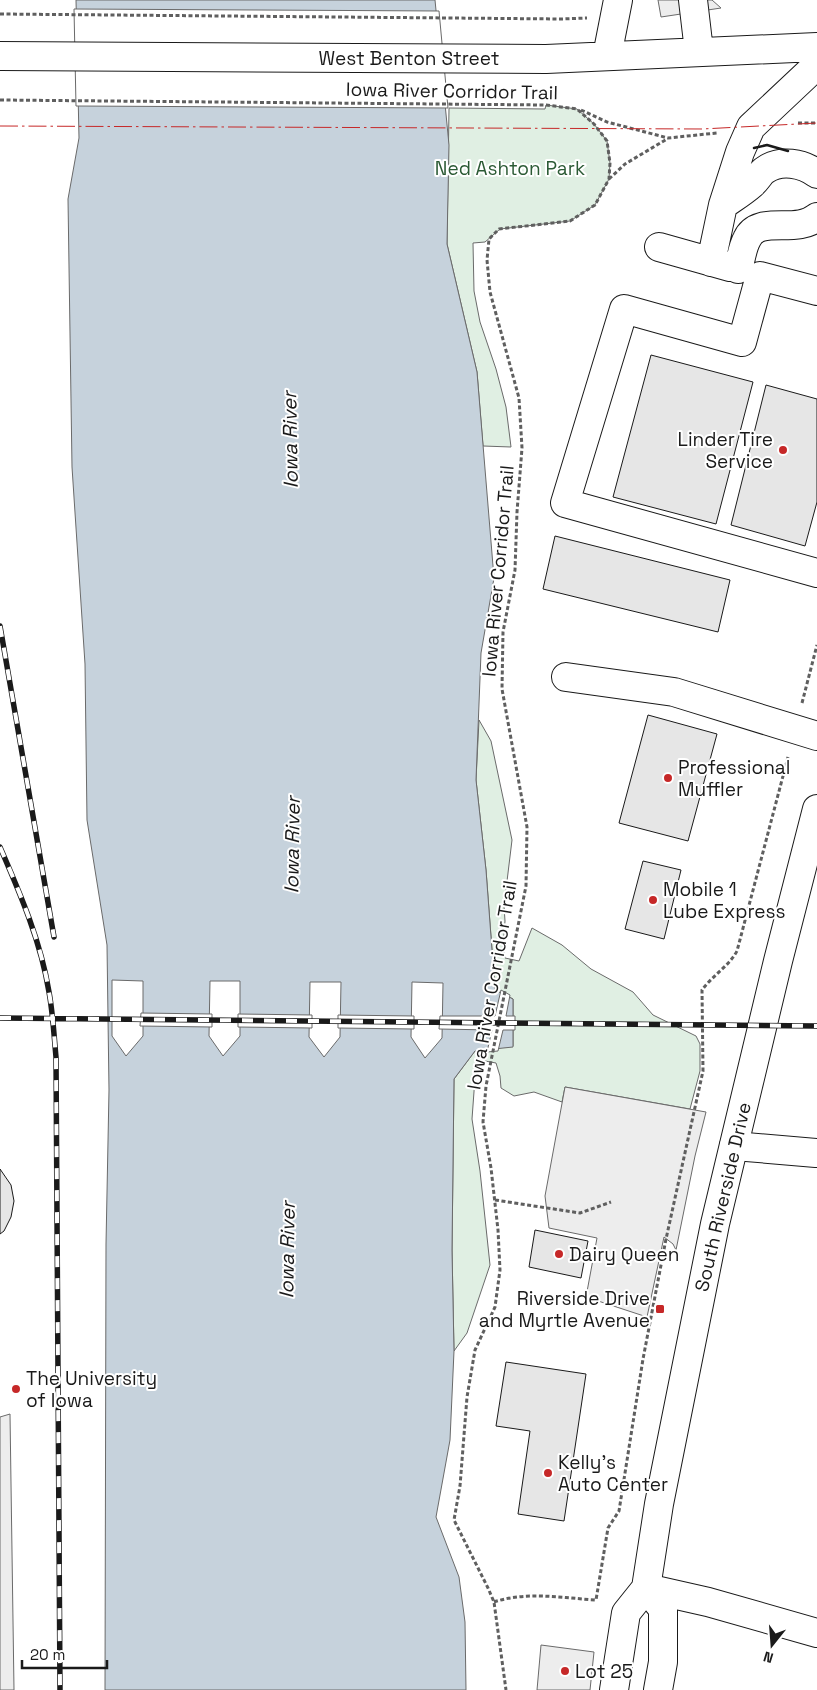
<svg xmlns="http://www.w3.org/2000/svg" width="817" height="1690" viewBox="0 0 817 1690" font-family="'Space Grotesk',sans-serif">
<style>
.green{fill:#e0efe3;stroke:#6a6a6a}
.parking{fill:#ededed;stroke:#6a6a6a}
.water{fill:#c6d2dc;stroke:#6a6a6a;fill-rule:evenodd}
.pier{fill:#fff;stroke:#6a6a6a}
.building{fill:#e6e6e6;stroke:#1a1a1a}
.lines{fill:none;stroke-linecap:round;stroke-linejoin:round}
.minor-casing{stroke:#1a1a1a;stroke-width:30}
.major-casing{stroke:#1a1a1a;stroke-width:30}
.path{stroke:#5f5f5f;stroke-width:3;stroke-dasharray:4 2.5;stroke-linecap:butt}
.minor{stroke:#fff;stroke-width:28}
.major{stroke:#fff;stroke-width:28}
.rail-casing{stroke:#1a1a1a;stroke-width:5.5}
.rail{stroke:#fff;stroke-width:4;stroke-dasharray:11;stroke-linecap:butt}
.wall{stroke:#1a1a1a;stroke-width:2.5}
.power{stroke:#c62828;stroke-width:1;stroke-dasharray:18 4 2.5 4;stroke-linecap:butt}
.poi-dot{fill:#c62828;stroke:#fff;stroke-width:2}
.labels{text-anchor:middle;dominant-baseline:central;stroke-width:4;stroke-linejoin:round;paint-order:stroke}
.street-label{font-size:19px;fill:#1a1a1a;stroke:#fff}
.park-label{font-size:19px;fill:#2b5a34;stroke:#fff}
.poi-label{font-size:19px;fill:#1a1a1a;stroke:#fff;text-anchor:start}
.water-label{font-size:20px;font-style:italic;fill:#1a1a1a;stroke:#fff}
</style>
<rect width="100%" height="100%" fill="#fff"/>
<path class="green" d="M546,105L577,109L594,124L607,141L610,163L609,179L595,205L570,221L500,229L485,242L473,243L474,291L480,322L496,369L506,407L511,447L483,446L477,372L447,244L449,108L545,109Z
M479,720L491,741L512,840L504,906L505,921L503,947L505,958L519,961L532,928L562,945L591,969L633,992L653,1015L696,1036L700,1044V1071L690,1109L565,1087L562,1102L534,1092L514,1096L501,1088L500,1076L496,1063L485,1061L475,1078L472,1119L480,1171L490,1265L467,1333L454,1351L452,1250L454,1079L475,1051L513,1046V999L495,990L486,870L476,780Z"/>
<path class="parking" d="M658,0H712L721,8L661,17Z
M565,1087L706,1112L695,1156L676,1250L673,1244L664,1237L647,1317L586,1297L597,1238L549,1228L545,1196Z
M10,1414L14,1690H0V1417Z
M541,1645L594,1652L590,1690H537Z"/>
<path class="water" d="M76,0H435L449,145L447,244L477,372L494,578L481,653L476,780L486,870L495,990L513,999V1047L475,1051L454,1079L452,1250L454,1351L450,1440L436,1517L459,1577L465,1622L466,1690H105L106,1244L109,1090L107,945L87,820L85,664L72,467L68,199L79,138ZM112,980L143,981V1036L126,1056L112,1036ZM210,981H240V1036L223,1056L209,1036ZM310,982H341L340,1037L324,1057L309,1037ZM412,982L443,983L442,1038L425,1058L411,1037Z"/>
<path class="pier" d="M74,9L439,11L448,108L76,106Z
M501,990L510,995L506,1016H515V1030H503L498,1051L487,1052L492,1030L439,1029L440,1016H495Z
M141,1013L212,1014V1027L140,1026Z
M238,1014L312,1015V1028L238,1027Z
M338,1015L414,1016V1029L338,1028Z"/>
<path class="building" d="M651,355L753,382L716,524L613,497Z
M766,385L817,399V502L805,546L731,525Z
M555,536L730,580L718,632L543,589Z
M648,715L717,734L688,841L619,823Z
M643,861L681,870L664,939L625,929Z
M0,1169L11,1185L14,1201L11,1217L4,1231L0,1234Z
M535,1230L588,1241L581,1278L529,1267Z
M506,1362L586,1374L564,1521L518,1514L530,1431L496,1426Z"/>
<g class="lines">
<defs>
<path id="minor" d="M693,0L699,51
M0,56L546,59L817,47
M607,56L618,0
M723,205C733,198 743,192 752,184C757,180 760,173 765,170C780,159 803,163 817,174
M659,247L730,267
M711,262L723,205L740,152L751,127L817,65
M738,269C741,260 742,248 747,239C758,214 796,235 817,217
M817,291L760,276L742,342L624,309L565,503L817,573
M566,677L674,692L817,736
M734,1146L816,1153
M646,1588L708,1602L817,1633"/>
<path id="major" d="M646,1588L663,1609V1662L658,1690
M614,1690L626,1613L646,1588L659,1504L715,1224L778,961L817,809"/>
</defs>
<use href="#minor" class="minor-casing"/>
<use href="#major" class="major-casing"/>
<path class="path" d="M0,14L562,19L587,18
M0,100L546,105L577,109L594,124L607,141L610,163L609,179L595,205L570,221L499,229L489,239L487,260L490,292L519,398L522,448L517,512L515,570L503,632L502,689L527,827L526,886L486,1086L483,1122L491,1168L498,1230L500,1270L495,1307L475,1350L467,1397L460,1486L454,1520L488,1588L494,1602L506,1690
M581,110L607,122L668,138L717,133
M798,123H817
M609,179L625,164L667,139
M802,703L817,645
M495,1200L580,1213L611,1202
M494,1602C527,1591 562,1598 596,1600L608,1528L619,1511L643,1359L666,1239L703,1071L702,990C712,976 729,966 737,951L788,757"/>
<use href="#minor" class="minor"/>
<use href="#major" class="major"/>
<defs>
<path id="rail" d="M0,626L54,937
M0,847C20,893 41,942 49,992C53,1014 54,1036 56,1057L60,1690
M0,1018L817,1026"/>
</defs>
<use href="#rail" class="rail-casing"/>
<use href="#rail" class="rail"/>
<path class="wall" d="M754,148L767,145L788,151"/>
<path class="power" d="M0,126L702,129L817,123"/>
</g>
<g class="poi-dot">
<circle cx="783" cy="450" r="5"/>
<circle cx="668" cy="778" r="5"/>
<circle cx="653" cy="900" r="5"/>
<circle cx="559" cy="1254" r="5"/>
<rect x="655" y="1304" width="10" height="10" rx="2.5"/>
<circle cx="16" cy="1389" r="5"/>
<circle cx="548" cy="1473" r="5"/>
<circle cx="565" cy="1671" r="5"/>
</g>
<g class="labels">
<g class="street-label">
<text x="409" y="58">West Benton Street</text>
<text transform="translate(452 91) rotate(1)">Iowa River Corridor Trail</text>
<text transform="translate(498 571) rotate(-85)">Iowa River Corridor Trail</text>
<text transform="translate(492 985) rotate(-80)">Iowa River Corridor Trail</text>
<text transform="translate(723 1197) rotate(-77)">South Riverside Drive</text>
</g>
<g class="park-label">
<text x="510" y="168">Ned Ashton Park</text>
</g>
<g class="poi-label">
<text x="773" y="439" text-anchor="end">Linder Tire<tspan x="773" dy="22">Service</tspan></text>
<text x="678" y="767">Professional<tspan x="678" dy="22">Muffler</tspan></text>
<text x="663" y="889">Mobile 1<tspan x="663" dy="22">Lube Express</tspan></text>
<text x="569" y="1254">Dairy Queen</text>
<text x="650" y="1298" text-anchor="end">Riverside Drive<tspan x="650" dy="22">and Myrtle Avenue</tspan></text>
<text x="26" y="1378">The University<tspan x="26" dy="22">of Iowa</tspan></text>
<text x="558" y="1462">Kelly's<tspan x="558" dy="22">Auto Center</tspan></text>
<text x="575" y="1671">Lot 25</text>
</g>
<g class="water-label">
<text transform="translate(290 440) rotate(-91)">Iowa River</text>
<text transform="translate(292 845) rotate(-89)">Iowa River</text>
<text transform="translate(287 1250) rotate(-89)">Iowa River</text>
</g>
</g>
<g transform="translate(772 1645) rotate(197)" stroke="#ffffff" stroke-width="4" paint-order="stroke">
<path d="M0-4L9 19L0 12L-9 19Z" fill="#1a1a1a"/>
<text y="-8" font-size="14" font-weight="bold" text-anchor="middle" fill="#1a1a1a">N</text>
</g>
<path d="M22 1660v8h85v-8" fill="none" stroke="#1a1a1a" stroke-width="2.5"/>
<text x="30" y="1660" font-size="15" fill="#1a1a1a" stroke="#ffffff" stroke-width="4" paint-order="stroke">20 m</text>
</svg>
